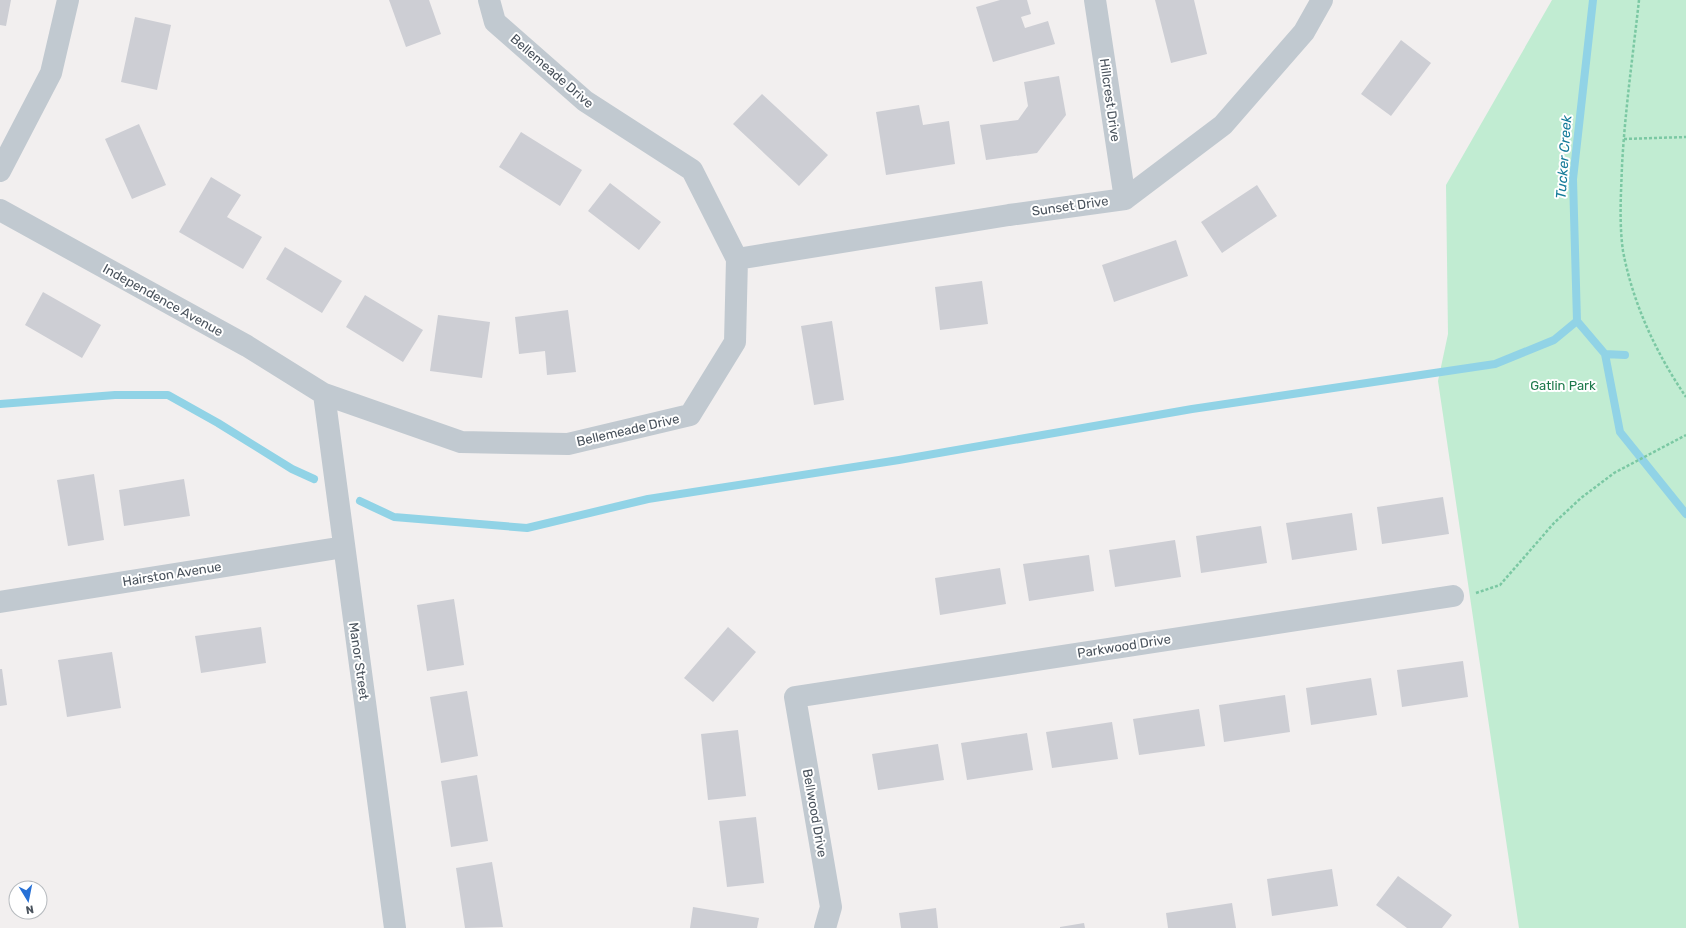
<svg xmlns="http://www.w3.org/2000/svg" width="1686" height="928" viewBox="0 0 1686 928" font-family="Rubik,sans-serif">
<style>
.green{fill:#c1ecd2}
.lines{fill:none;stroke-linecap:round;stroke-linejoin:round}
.stream{stroke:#91d3e6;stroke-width:8}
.building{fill:#cdced4}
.path{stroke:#7bc8a3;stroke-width:2.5;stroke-dasharray:3 2;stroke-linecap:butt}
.street{stroke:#c1c9d0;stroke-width:22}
.labels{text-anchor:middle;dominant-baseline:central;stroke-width:4;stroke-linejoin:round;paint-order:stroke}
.street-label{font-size:13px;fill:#49525c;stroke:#fff}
.park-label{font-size:13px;fill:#1e794c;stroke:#fff}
.water-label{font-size:14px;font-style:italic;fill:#167c9a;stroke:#fff}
</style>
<rect width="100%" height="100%" fill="#f2efef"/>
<path class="green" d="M1552,0H1686V928H1519L1438,381L1448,334L1446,185Z"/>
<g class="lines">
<path class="stream" d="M1593,0L1573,179L1577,321L1605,354L1620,432L1686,514
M1605,354L1625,355
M0,404L115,395H168L218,423L292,469L314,479
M360,501L394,517L527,528L648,499L899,460L1192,409L1495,364L1554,340L1577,321"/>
</g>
<path class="building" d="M0,0H11L6,26L0,25Z
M389,0H429L441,34L406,47Z
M1000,0H1027L1031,14L1021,17L1025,28L1048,21L1055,44L993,62L976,7Z
M1155,0H1194L1207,54L1171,63Z
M135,17L171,25L157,90L121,82Z
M1401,40L1431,63L1391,116L1361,94Z
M1059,76L1066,115L1037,153L986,160L980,125L1018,120L1028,106L1024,82Z
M762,94L828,155L799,186L733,124Z
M919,105L923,125L949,121L955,164L886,175L876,112Z
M139,124L166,185L132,199L105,139Z
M521,132L582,170L560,206L499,167Z
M211,177L241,195L227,217L262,237L243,269L179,232Z
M610,183L661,222L639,250L588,211Z
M1257,185L1277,216L1222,253L1201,222Z
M1176,240L1188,276L1114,302L1102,265Z
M285,247L342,281L322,313L266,279Z
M982,281L988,324L940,330L935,287Z
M43,292L101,325L82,358L25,325Z
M365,295L423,330L403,362L346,327Z
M568,310L576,372L547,375L545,351L519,354L515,317Z
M438,315L490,322L482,378L430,371Z
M832,321L844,400L814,405L801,326Z
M94,474L104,540L68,546L57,480Z
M184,479L190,516L124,526L119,490Z
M1443,497L1449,534L1382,544L1377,507Z
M1352,513L1357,550L1292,560L1286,523Z
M1261,526L1267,563L1201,573L1196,536Z
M1175,540L1181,577L1115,587L1109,550Z
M1089,555L1094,591L1029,601L1023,564Z
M1000,568L1006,604L940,615L935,578Z
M454,599L464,665L427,671L417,605Z
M261,627L266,663L201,673L195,636Z
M728,627L756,652L713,702L684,678Z
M112,652L121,708L67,717L58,660Z
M1463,661L1468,697L1402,707L1397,670Z
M0,669H2L7,705L0,706Z
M1371,678L1377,715L1311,725L1306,688Z
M467,691L478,756L441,763L430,697Z
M1285,695L1290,732L1224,742L1219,705Z
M1199,709L1205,746L1139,755L1133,719Z
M1112,722L1118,759L1052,768L1046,732Z
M738,730L746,796L708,800L701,734Z
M1027,733L1033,770L967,780L961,743Z
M938,744L944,780L878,790L872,754Z
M477,775L488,841L451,847L441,781Z
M756,817L764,883L727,887L719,821Z
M492,862L503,927L465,928L456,868Z
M1332,869L1338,906L1272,916L1267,879Z
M1398,876L1452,915L1442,928H1407L1376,905Z
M1232,903L1236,928H1168L1166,913Z
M693,907L759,918L757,928H690Z
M936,908L938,928H901L899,913Z
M1084,923L1085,928H1060V927Z"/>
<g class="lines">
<path class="path" d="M1639,0C1633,55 1625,110 1622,166C1621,194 1619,223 1623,251C1633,304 1656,353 1686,397
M1624,139L1686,137
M1476,593L1500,585L1554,523L1581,498L1614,473L1686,435"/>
<path class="street" d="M1095,0L1125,199
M0,171L51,73L68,0
M0,210L247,346L324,394L461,442L568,444L690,415L735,342L737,259L692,170L585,101L495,22L489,0
M737,259L1009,215L1125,199L1223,125L1304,32L1322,0
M324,394L395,928
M0,602L344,547
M825,928L831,907L795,697L1453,596"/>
</g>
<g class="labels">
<g class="street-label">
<text transform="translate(552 71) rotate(41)">Bellemeade Drive</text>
<text transform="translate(1110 100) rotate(82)">Hillcrest Drive</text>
<text transform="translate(1070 206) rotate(-8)">Sunset Drive</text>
<text transform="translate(163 300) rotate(29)">Independence Avenue</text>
<text transform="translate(628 430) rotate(-13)">Bellemeade Drive</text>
<text transform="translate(172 574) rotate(-9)">Hairston Avenue</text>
<text transform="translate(1124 646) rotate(-9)">Parkwood Drive</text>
<text transform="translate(359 661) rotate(82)">Manor Street</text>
<text transform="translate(815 813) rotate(80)">Bellwood Drive</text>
</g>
<g class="park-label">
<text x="1563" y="385">Gatlin Park</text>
</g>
<g class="water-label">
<text transform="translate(1564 157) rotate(-86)">Tucker Creek</text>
</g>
</g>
<g transform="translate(28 900) rotate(170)"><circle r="19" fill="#ffffff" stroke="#b6babe"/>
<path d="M0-3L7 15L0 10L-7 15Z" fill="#2670d6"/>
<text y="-6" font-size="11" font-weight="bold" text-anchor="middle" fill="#49525c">N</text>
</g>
</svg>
